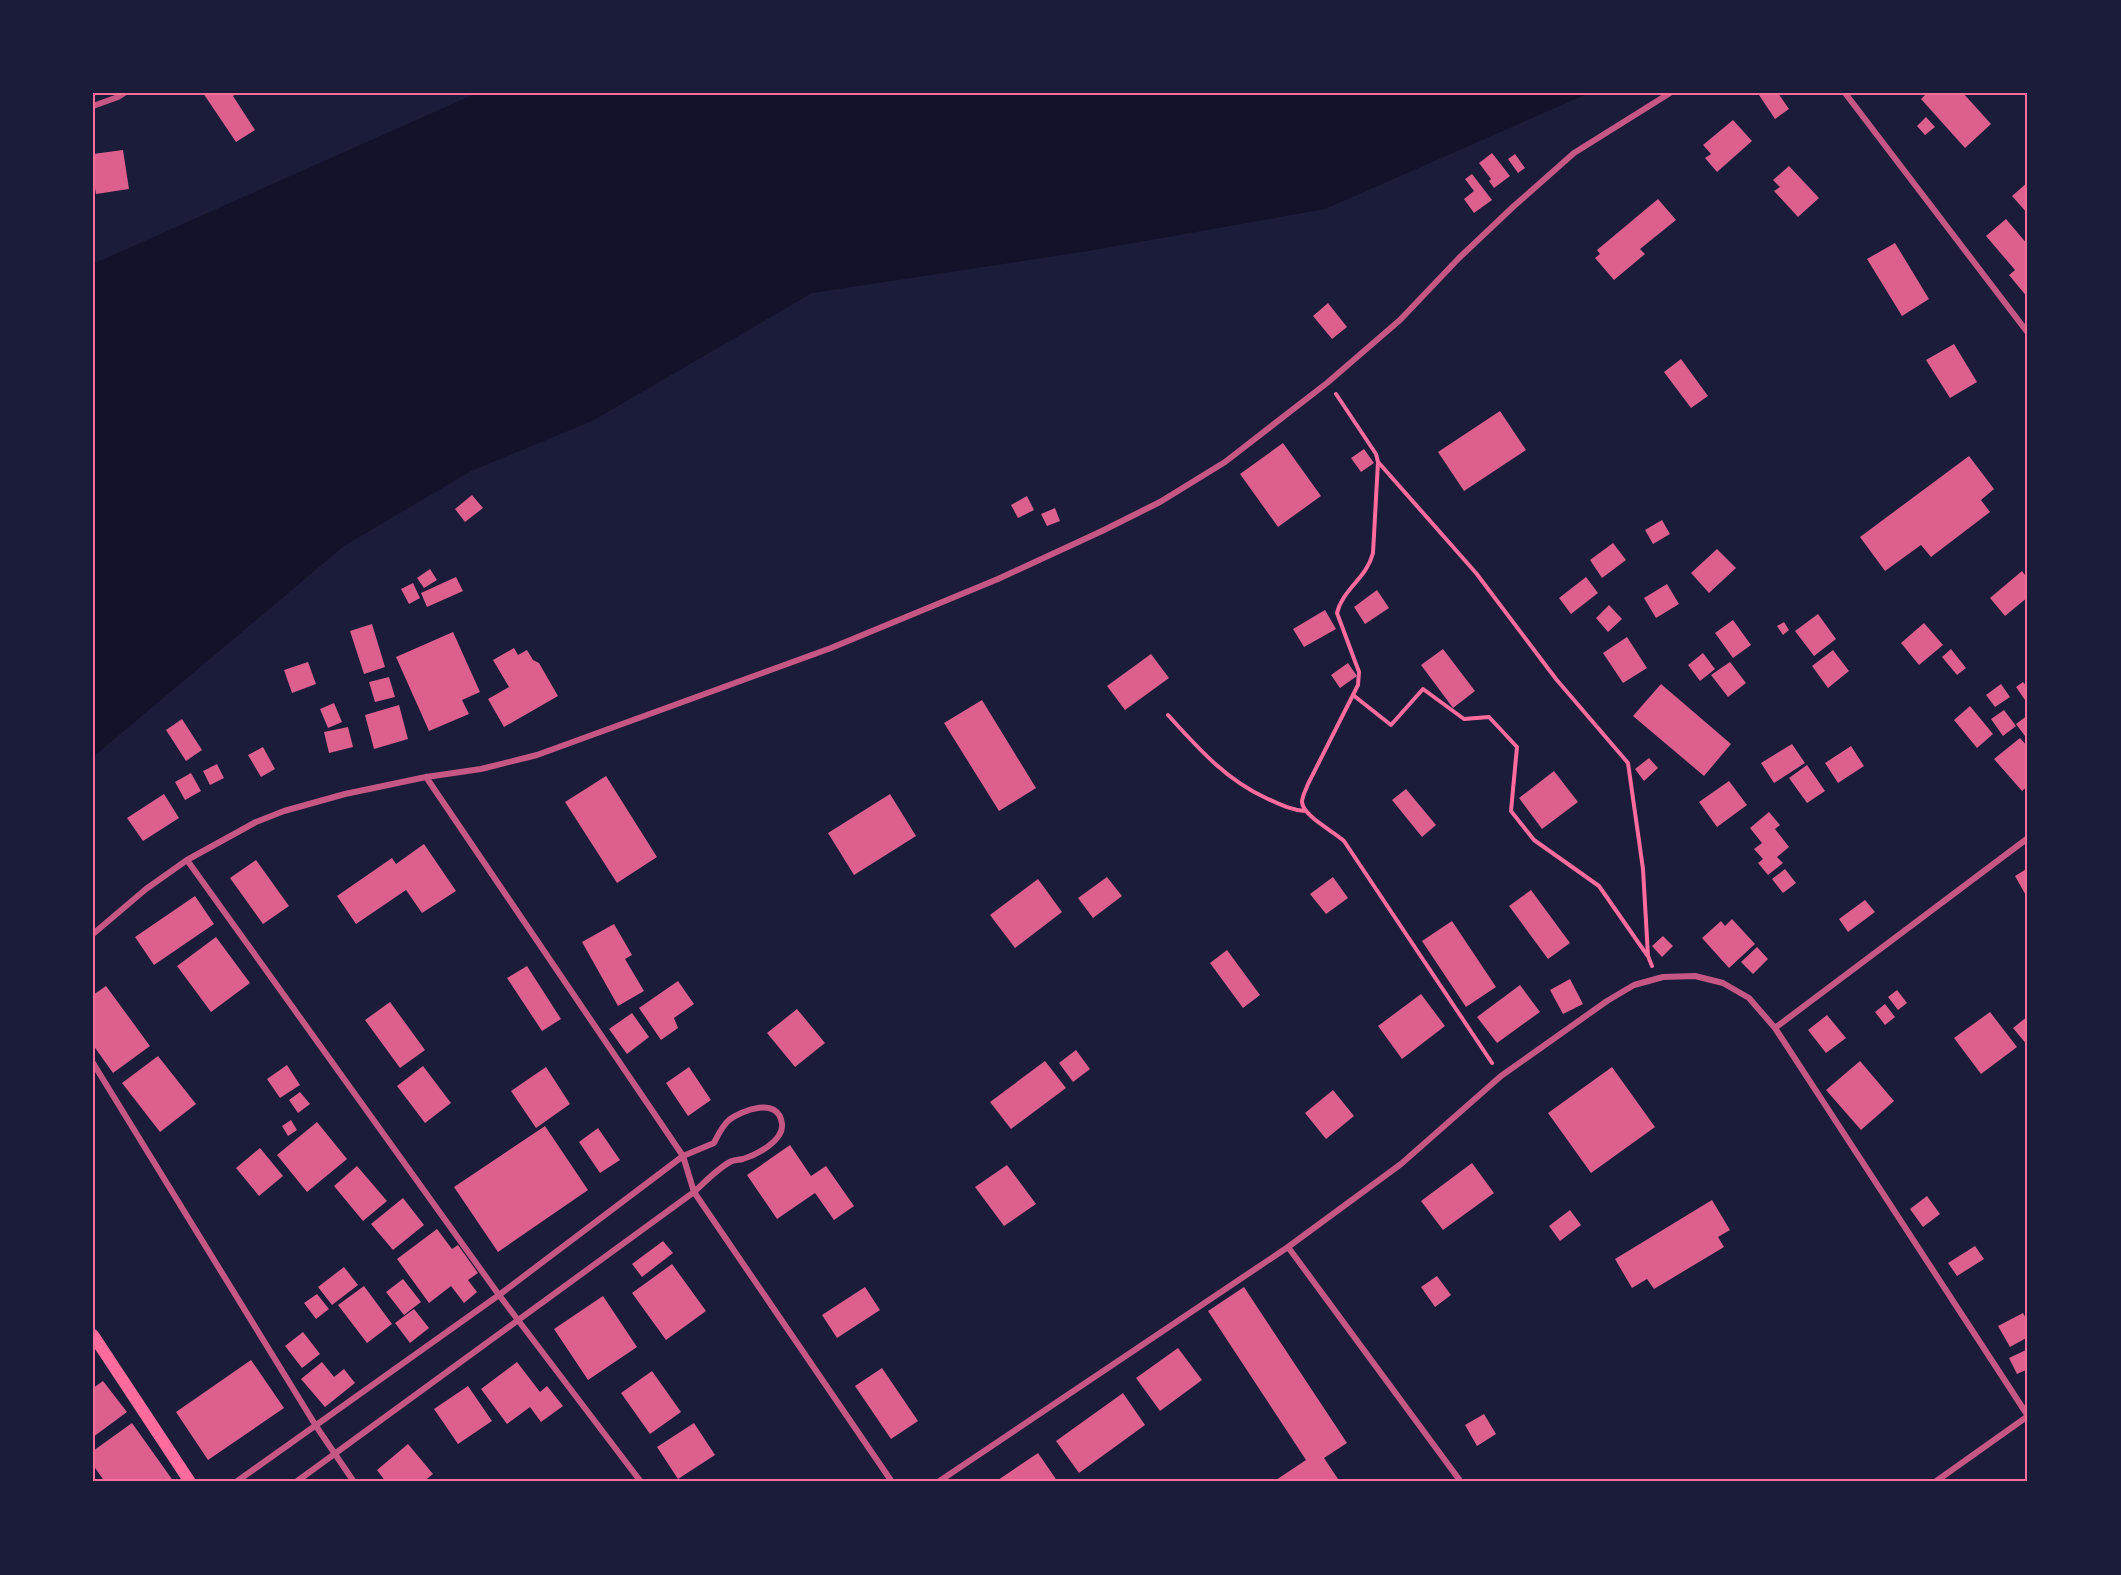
<svg xmlns="http://www.w3.org/2000/svg" width="2121" height="1575" viewBox="0 0 2121 1575" font-family="Signika,sans-serif">
<style>
.water{fill:#12122b}
.building{fill:#dd5f8e}
.lines{fill:none;stroke-linecap:round;stroke-linejoin:round}
.path{stroke:#ff6b9d;stroke-width:4}
.minor{stroke:#c65784;stroke-width:6}
.secondary{stroke:#ff6b9d;stroke-width:12}
.neatline{fill:none;stroke:#ff6b9d;stroke-width:2}
</style>
<rect width="100%" height="100%" fill="#1b1b3a"/>
<path class="water" d="M477,93H1589L1325,209L1088,251L812,293L592,421L471,471L344,546L93,757V264Z"/>
<path class="building" d="M203,93H238L233,96L255,130L236,142Z
M1763,93H1778L1789,109L1775,119L1759,95Z
M1927,93H1963L1991,124L1965,148L1921,99Z
M1926,117L1935,127L1925,135L1917,126Z
M1733,120L1752,141L1717,172L1705,158L1711,154L1703,145Z
M123,150L129,189L96,194L93,176V154Z
M1492,153L1510,176L1494,188L1489,181L1491,179L1479,163Z
M1515,154L1525,168L1518,173L1508,159Z
M1789,166L1819,198L1798,217L1774,191L1780,187L1773,180Z
M1472,174L1492,200L1474,213L1464,199L1474,191L1465,179Z
M2028,182V214L2012,196Z
M1658,199L1676,220L1640,249L1645,254L1614,280L1595,258L1600,254L1597,250Z
M2006,219L2028,245V298L2009,275L2015,270L1986,236Z
M1895,243L1929,299L1902,316L1867,259Z
M1328,303L1347,327L1332,339L1313,316Z
M1954,344L1977,382L1950,398L1926,360Z
M1681,359L1708,396L1691,408L1664,372Z
M1500,411L1526,450L1464,491L1438,452Z
M1283,443L1321,496L1278,527L1240,474Z
M1364,449L1374,463L1361,472L1351,458Z
M1969,456L1994,489L1981,500L1990,512L1931,557L1921,545L1885,571L1860,537Z
M472,495L483,508L465,522L455,509Z
M1027,496L1034,510L1018,518L1011,505Z
M1055,508L1060,521L1047,526L1041,514Z
M1662,520L1670,534L1653,544L1645,530Z
M1613,543L1626,560L1602,578L1590,560Z
M1717,549L1736,568L1709,593L1691,573Z
M430,569L437,580L424,588L417,578Z
M2022,571L2028,579V597L2005,616L1990,598Z
M456,577L463,591L427,607L421,593Z
M1586,577L1598,593L1571,614L1559,598Z
M413,583L420,598L409,604L401,589Z
M1667,584L1679,604L1656,618L1644,598Z
M1377,590L1389,608L1365,624L1354,607Z
M1609,605L1622,619L1608,632L1596,618Z
M1325,610L1336,629L1304,647L1293,629Z
M1818,614L1836,639L1814,656L1795,631Z
M1733,620L1751,645L1733,658L1715,633Z
M1784,622L1789,630L1783,635L1777,626Z
M1924,623L1943,645L1919,665L1901,643Z
M372,624L385,667L364,674L350,631Z
M453,632L480,692L462,700L469,714L429,731L396,657Z
M1627,637L1647,668L1623,683L1603,653Z
M514,648L518,655L527,650L533,660L539,663L558,696L504,727L488,699L509,687L493,660Z
M1443,649L1475,691L1453,708L1421,665Z
M1951,649L1966,668L1957,675L1942,657Z
M1833,650L1849,671L1828,688L1812,666Z
M1703,653L1715,669L1700,681L1688,665Z
M1151,654L1169,678L1125,710L1107,686Z
M308,662L316,684L292,693L284,670Z
M1730,662L1746,683L1728,697L1711,675Z
M1348,663L1357,676L1340,688L1331,675Z
M389,677L395,697L375,702L369,682Z
M2023,682L2028,688V698L2025,700L2016,687Z
M1661,684L1731,744L1704,776L1633,716Z
M2001,684L2010,697L1995,707L1986,695Z
M982,700L1036,788L999,811L944,723Z
M334,703L342,722L328,728L320,709Z
M399,705L408,739L374,749L365,715Z
M1970,706L1993,734L1977,748L1954,720Z
M2004,710L2016,726L2003,736L1991,719Z
M2028,715V740L2016,724Z
M182,719L202,750L186,761L166,730Z
M348,727L353,747L329,753L324,732Z
M2020,738L2028,747V786L2022,791L1994,759Z
M1792,744L1805,763L1774,783L1761,763Z
M1851,746L1864,766L1838,783L1825,763Z
M263,747L275,769L261,777L248,755Z
M1649,758L1658,768L1644,781L1635,769Z
M217,764L224,778L210,785L203,771Z
M1807,765L1825,791L1807,803L1789,778Z
M1554,771L1578,802L1542,829L1519,798Z
M191,773L201,791L185,800L175,782Z
M606,776L657,857L617,883L565,802Z
M1729,781L1747,805L1717,827L1699,802Z
M1406,789L1436,825L1422,837L1392,800Z
M164,794L179,818L143,841L127,818Z
M890,794L916,836L854,875L828,833Z
M1769,812L1780,825L1775,829L1789,847L1777,857L1783,863L1768,875L1758,863L1763,859L1754,849L1762,843L1750,828Z
M424,844L456,891L422,913L406,890L356,924L337,896L392,858L396,864Z
M256,860L289,906L263,924L230,878Z
M2028,868V899L2015,876Z
M1785,869L1796,883L1783,893L1772,879Z
M1107,877L1122,896L1093,918L1078,898Z
M1333,877L1348,898L1326,914L1310,894Z
M1038,879L1062,912L1015,948L990,915Z
M1531,890L1570,943L1548,959L1509,906Z
M195,896L214,924L154,965L135,937Z
M1865,900L1875,912L1848,932L1839,919Z
M1732,919L1755,944L1729,968L1702,938L1721,921L1725,926Z
M1452,921L1496,987L1466,1007L1422,941Z
M614,924L632,955L625,959L644,991L618,1006L582,942Z
M1663,936L1673,946L1662,957L1652,946Z
M216,937L250,983L211,1012L177,966Z
M1757,947L1768,959L1753,974L1741,962Z
M1227,950L1260,995L1243,1008L1210,963Z
M527,966L561,1019L542,1031L507,978Z
M1570,979L1583,1004L1563,1014L1550,990Z
M678,981L694,1004L674,1018L678,1028L661,1040L639,1008Z
M1520,985L1540,1012L1497,1043L1477,1017Z
M106,986L150,1046L113,1073L93,1045V995Z
M1897,990L1907,1003L1898,1010L1888,997Z
M1421,994L1445,1026L1402,1059L1378,1026Z
M390,1002L425,1050L400,1068L365,1020Z
M1885,1004L1895,1017L1885,1025L1875,1012Z
M797,1009L825,1043L795,1067L767,1033Z
M1990,1012L2017,1047L1981,1074L1954,1038Z
M632,1013L649,1037L627,1054L609,1029Z
M1827,1015L1846,1038L1826,1053L1808,1030Z
M2028,1016V1046L2013,1028Z
M1076,1050L1090,1069L1073,1082L1059,1063Z
M158,1056L196,1104L160,1132L122,1083Z
M1045,1061L1066,1088L1011,1129L990,1102Z
M1860,1061L1894,1101L1861,1130L1826,1090Z
M287,1065L300,1085L280,1098L267,1079Z
M423,1066L451,1103L425,1123L397,1086Z
M546,1067L570,1104L536,1128L511,1091Z
M689,1067L711,1100L688,1116L666,1083Z
M1612,1067L1655,1127L1591,1173L1548,1113Z
M1333,1090L1354,1116L1326,1139L1305,1113Z
M300,1092L310,1104L298,1113L289,1100Z
M291,1120L297,1130L288,1136L282,1126Z
M317,1122L347,1159L307,1192L277,1155Z
M545,1126L588,1190L498,1252L454,1187Z
M598,1128L620,1160L600,1173L579,1142Z
M790,1145L811,1176L826,1166L854,1206L834,1220L815,1193L777,1219L747,1175Z
M260,1148L283,1176L259,1196L236,1168Z
M1472,1163L1494,1193L1443,1230L1421,1201Z
M1007,1165L1036,1204L1004,1226L975,1187Z
M357,1166L387,1201L363,1221L334,1186Z
M1927,1196L1940,1214L1923,1227L1910,1209Z
M403,1198L424,1225L393,1250L371,1224Z
M1712,1200L1730,1230L1718,1237L1724,1247L1654,1289L1647,1279L1632,1288L1615,1259Z
M1570,1210L1581,1225L1560,1241L1549,1226Z
M437,1229L452,1249L458,1245L478,1273L468,1280L477,1292L464,1303L451,1286L429,1303L397,1259Z
M663,1241L673,1253L642,1277L632,1264Z
M1975,1246L1984,1259L1957,1276L1948,1263Z
M672,1264L706,1311L666,1340L632,1293Z
M344,1267L358,1285L332,1305L318,1287Z
M1437,1276L1451,1295L1435,1307L1421,1287Z
M403,1279L421,1302L404,1315L386,1292Z
M364,1286L392,1324L367,1343L338,1305Z
M865,1287L880,1310L837,1338L822,1315Z
M1244,1287L1347,1443L1324,1458L1340,1482H1273L1306,1460L1208,1311Z
M317,1294L329,1309L316,1319L304,1303Z
M603,1296L637,1347L588,1380L554,1329Z
M414,1309L429,1328L410,1343L395,1323Z
M2023,1313L2028,1322V1337L2010,1347L1998,1326Z
M303,1332L320,1354L302,1368L285,1346Z
M1178,1348L1202,1380L1160,1411L1136,1378Z
M2028,1349V1369L2017,1374L2009,1358Z
M251,1360L284,1408L208,1460L176,1412Z
M322,1362L334,1377L344,1369L355,1383L325,1407L301,1379Z
M517,1362L540,1392L547,1386L563,1406L541,1422L530,1407L507,1424L481,1389Z
M882,1368L918,1421L891,1439L855,1386Z
M652,1371L681,1412L650,1434L621,1393Z
M103,1381L127,1412L93,1437V1388Z
M468,1386L492,1421L458,1444L434,1409Z
M1123,1393L1145,1425L1079,1473L1056,1441Z
M1484,1414L1496,1434L1477,1446L1465,1425Z
M132,1423L174,1482H105L93,1465V1451Z
M694,1423L715,1455L678,1479L657,1447Z
M408,1444L433,1474L423,1482H386L377,1470Z
M1038,1453L1058,1482H995Z"/>
<g class="lines">
<path class="path" d="M1336,394L1376,454L1378,462L1373,553C1367,578 1342,590 1337,613L1359,672L1358,685L1308,784C1306,790 1302,796 1302,802C1303,816 1333,831 1344,841L1492,1063
M1379,463L1476,573L1556,679L1628,763L1643,869L1648,956L1652,966
M1353,695L1391,725L1423,689L1464,719L1489,717L1517,747L1511,811L1534,840L1599,886L1647,955
M1168,715C1198,748 1225,779 1266,798C1279,804 1290,810 1305,811"/>
<path class="minor" d="M1845,93L2028,333
M93,106L118,97L124,93
M426,777L683,1156L694,1192L892,1482
M187,860L499,1295L641,1482
M93,934L146,889L187,860L256,822L284,811L345,794L426,777L481,769L537,755L831,648L998,579L1102,531L1160,502L1225,462L1327,383L1400,320L1459,258L1514,206L1574,153L1670,93
M1775,1028L2028,838
M93,1063L316,1426L354,1482
M1288,1247L1461,1482
M236,1482L499,1295L683,1156L714,1143C718,1135 722,1126 729,1120C742,1110 779,1096 782,1124C784,1141 756,1155 743,1159C739,1160 733,1160 730,1162C717,1169 705,1182 694,1192L296,1482
M938,1482L1288,1247L1401,1164L1501,1076L1607,1001L1634,985L1663,977L1695,976L1723,983L1749,998L1775,1028L2028,1416
M1935,1482L2028,1416"/>
<path class="secondary" d="M93,1335L190,1482"/>
</g>
<rect width="2121" height="1575" fill="none" stroke="#1b1b3a" stroke-width="189"/>
<rect x="94" y="94" width="1932" height="1386" class="neatline"/>
</svg>
